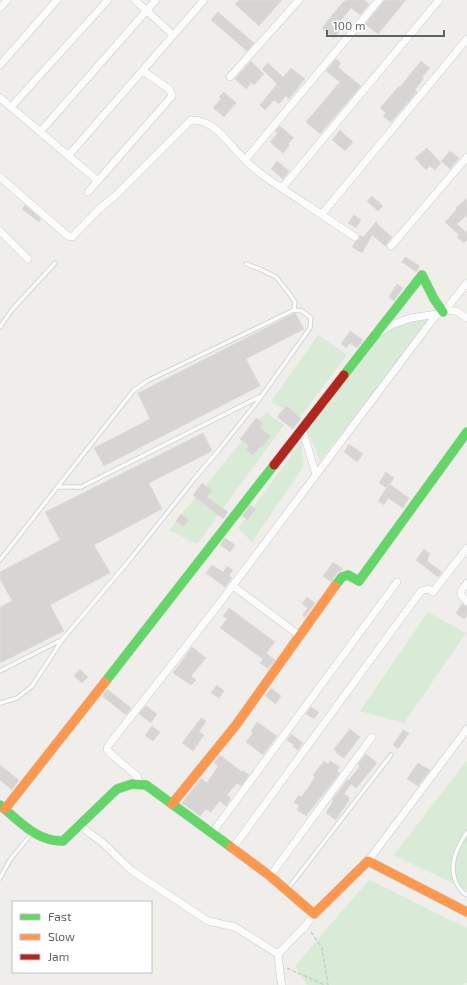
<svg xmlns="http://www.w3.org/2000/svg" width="467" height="985" viewBox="0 0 467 985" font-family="'Exo 2',sans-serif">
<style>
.green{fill:#d8ebd6}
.building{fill:#d6d5d3;stroke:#deddd9}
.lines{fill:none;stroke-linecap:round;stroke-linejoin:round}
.lane-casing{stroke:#cbcccc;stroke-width:5}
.street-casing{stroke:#cbcccc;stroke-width:8}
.fast-casing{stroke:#cacacb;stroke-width:10}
.slow-casing{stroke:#cacacb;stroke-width:10}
.jam-casing{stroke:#cacacb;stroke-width:10}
.path{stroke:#cacfcc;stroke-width:1.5;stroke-dasharray:4 2;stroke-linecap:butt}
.lane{stroke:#fdfcfc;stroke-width:3.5}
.street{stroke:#fdfcfc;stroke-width:7}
.fast{stroke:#63d668;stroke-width:9}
.slow{stroke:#ff974d;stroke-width:9}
.jam{stroke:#b3261e;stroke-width:9}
</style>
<rect width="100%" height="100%" fill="#efeeea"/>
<path class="green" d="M433,317L320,461L306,427L375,338L395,327L412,320Z
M318,335L347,355L300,417L271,402Z
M266,412L284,425L197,544L169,530Z
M302,441L303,467L252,542L238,528Z
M428,612L466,633L404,723L360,711Z
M467,760V890L394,855Z
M369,880L467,928V983L462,985H307L295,966Z"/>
<path class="building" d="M239,0H282L259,26L235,4Z
M346,0H364L369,4L360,15L351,8L339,23L344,26L334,38L322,28L342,3Z
M385,0H406L378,34L365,24Z
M218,12L254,43L247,51L211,20Z
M336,59L341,63L338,67L361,86L320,134L306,122L340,82L326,71Z
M251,61L264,74L254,85L251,83L246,89L235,79Z
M421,61L430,68L422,77L424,78L415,90L417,92L391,122L383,116L386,113L380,108L399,86L400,87Z
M268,63L283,77L291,68L305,79L289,99L286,96L279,104L274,100L265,110L260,105L277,84L262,69Z
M224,92L236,103L224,117L213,108L221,99L219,97Z
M280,126L294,138L288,144L290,145L283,153L270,142L278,133L275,131Z
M340,130L353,142L345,151L332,140Z
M427,148L441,163L435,170L430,166L426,170L415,158Z
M450,151L459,158L450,169L441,161Z
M277,161L289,171L283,179L271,169Z
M372,196L383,206L378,211L367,201Z
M467,198V215L457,224L467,233V240L464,243L457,237L459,235L445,222L457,209L456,208Z
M25,205L41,219L39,222L22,209Z
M354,215L361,220L356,228L348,223Z
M376,222L378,223L377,224L392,237L385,246L372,235L362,253L352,247L355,242L359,239L360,235L363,237Z
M405,257L420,266L416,272L402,262Z
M397,284L403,288L394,301L389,297L390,295Z
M295,313L304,329L246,359L260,386L104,466L94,448L150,419L138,393Z
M350,331L363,340L357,348L350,343L346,348L341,344Z
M286,406L301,418L293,429L277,417Z
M256,418L263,423L260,428L271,436L262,447L261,446L253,455L246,450L249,446L240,439Z
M203,433L212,451L149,483L162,509L94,545L110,573L50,605L64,631L0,663V607L12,601L0,579V572L60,540L45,512Z
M349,444L363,454L357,462L344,452Z
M386,472L394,478L387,488L379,483Z
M202,483L212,490L207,497L228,512L223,519L193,495Z
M389,484L409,498L403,508L388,498L384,505L378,501Z
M250,505L256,509L248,520L242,516Z
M181,514L189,520L183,527L176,521Z
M225,538L235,545L230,552L220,545Z
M424,549L430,554L427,561L442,572L438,577L416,560Z
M333,562L343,569L337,573L331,582L323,576Z
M212,565L223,572L227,566L233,570L229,576L232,578L225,587L206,573Z
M307,597L315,603L305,617L302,615L308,608L302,604Z
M462,604L467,607V615L464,619L456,613Z
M229,608L275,642L266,653L275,660L268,669L260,663L263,659L220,628L227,619L223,616Z
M192,647L206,658L191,676L196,680L191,685L173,673Z
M80,669L88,677L82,683L74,676Z
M217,685L224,691L219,698L211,693Z
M271,688L281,696L276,704L265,696Z
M107,689L131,708L126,715L102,696Z
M146,706L157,714L151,723L139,714Z
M311,707L319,712L314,719L306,714Z
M201,718L206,721L199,732L204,735L193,751L182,743Z
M257,722L277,736L263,755L246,742L253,733L251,731Z
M152,726L160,732L153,741L145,736Z
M350,729L360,737L344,758L336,753L337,752L334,749Z
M403,730L409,733L398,749L393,745Z
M291,734L303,743L298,750L293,747L294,745L287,740Z
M366,754L377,763L356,788L351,784L344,794L349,797V800L336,820L326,813L333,801L332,800L348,779L349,780L360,766L358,764Z
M220,755L242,772L243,770L249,775L241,786L237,783L227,795L231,798L226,806L220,801L211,812L206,809L200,816L182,803L201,778L207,783L218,766L214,763Z
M324,761L328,764L330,761L340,767L337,771L340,773L306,816L297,810L299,806L294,802L299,795L301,797L308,788L315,777L313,775Z
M418,763L430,770L418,786L407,779Z
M0,765L19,780L12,790L0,780Z"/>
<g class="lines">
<defs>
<path id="lane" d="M246,264L260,269L276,277L288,292L295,302L294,310
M0,327L11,311L55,263
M58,487H81L261,396
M0,560L133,391L147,381L294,310L302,311L311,318L310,328L258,401L218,451L195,478L128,562L62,640L32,686L17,698L0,703
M0,671L61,640
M467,832C456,849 447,867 458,886C461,890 462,893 467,895
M0,878L10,860L32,833
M287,890L391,755"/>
<path id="street" d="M135,0L173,35
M0,8L7,0
M0,65L57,0
M230,77L299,0
M0,98L97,180
M11,107L108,0
M40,132L156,0
M68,156L204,0
M245,160L379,0
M0,177L68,236L72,237L99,209L115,196L191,120C214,119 228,143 243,158C260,176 284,189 304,203C321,214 338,226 355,237
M282,188L439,0
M88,192L172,96L169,89L143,71
M322,214L467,39
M0,231L28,259
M391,246L467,157
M447,310L450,304L467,283
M381,332L391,325L411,318L437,314L447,310L456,311L467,318
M316,475L437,314
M467,583L461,591V595L467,602
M233,586L300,636
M140,784L137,776L111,754L107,749L108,746L216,608L316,475L302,428
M79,825L103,843L131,870L208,921L235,927L278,954
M212,833L397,582
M232,849L421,591L428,589L433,592L467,548
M368,861L467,729
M270,876L372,737
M282,985L281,981L278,954L306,925L314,914"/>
<path id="fast" d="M344,375L422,275L434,299L443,312
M335,586L342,577L348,575L359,581L467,432
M105,682L274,465
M0,805C18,820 37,842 63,841L117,789L132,784L146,785L231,847"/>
<path id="slow" d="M172,804L236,725L335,586
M5,809L105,682
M231,847L270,876L314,914L368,861L467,912"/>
<path id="jam" d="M274,465L344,375"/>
</defs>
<use href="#lane" class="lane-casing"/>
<use href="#street" class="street-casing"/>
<use href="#fast" class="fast-casing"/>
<use href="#slow" class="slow-casing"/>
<use href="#jam" class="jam-casing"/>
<path class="path" d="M311,932L322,948L328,985
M287,968L325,985"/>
<use href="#lane" class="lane"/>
<use href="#street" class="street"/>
<use href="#fast" class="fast"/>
<use href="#slow" class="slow"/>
<use href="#jam" class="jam"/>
</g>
<rect x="12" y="901" width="140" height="72" fill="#ffffff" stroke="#bfc1c3"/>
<rect x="20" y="914" width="20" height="6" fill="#63d668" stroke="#bfc1c3"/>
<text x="48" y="921" font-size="12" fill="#5f6368">Fast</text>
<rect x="20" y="934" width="20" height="6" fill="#ff974d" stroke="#bfc1c3"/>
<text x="48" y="941" font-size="12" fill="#5f6368">Slow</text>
<rect x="20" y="954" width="20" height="6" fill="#b3261e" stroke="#bfc1c3"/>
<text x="48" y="961" font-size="12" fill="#5f6368">Jam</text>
<path d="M327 30v6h117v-6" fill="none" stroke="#5f6368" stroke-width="2"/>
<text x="333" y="30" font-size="12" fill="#5f6368" stroke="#ffffff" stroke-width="3" paint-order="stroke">100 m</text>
</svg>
